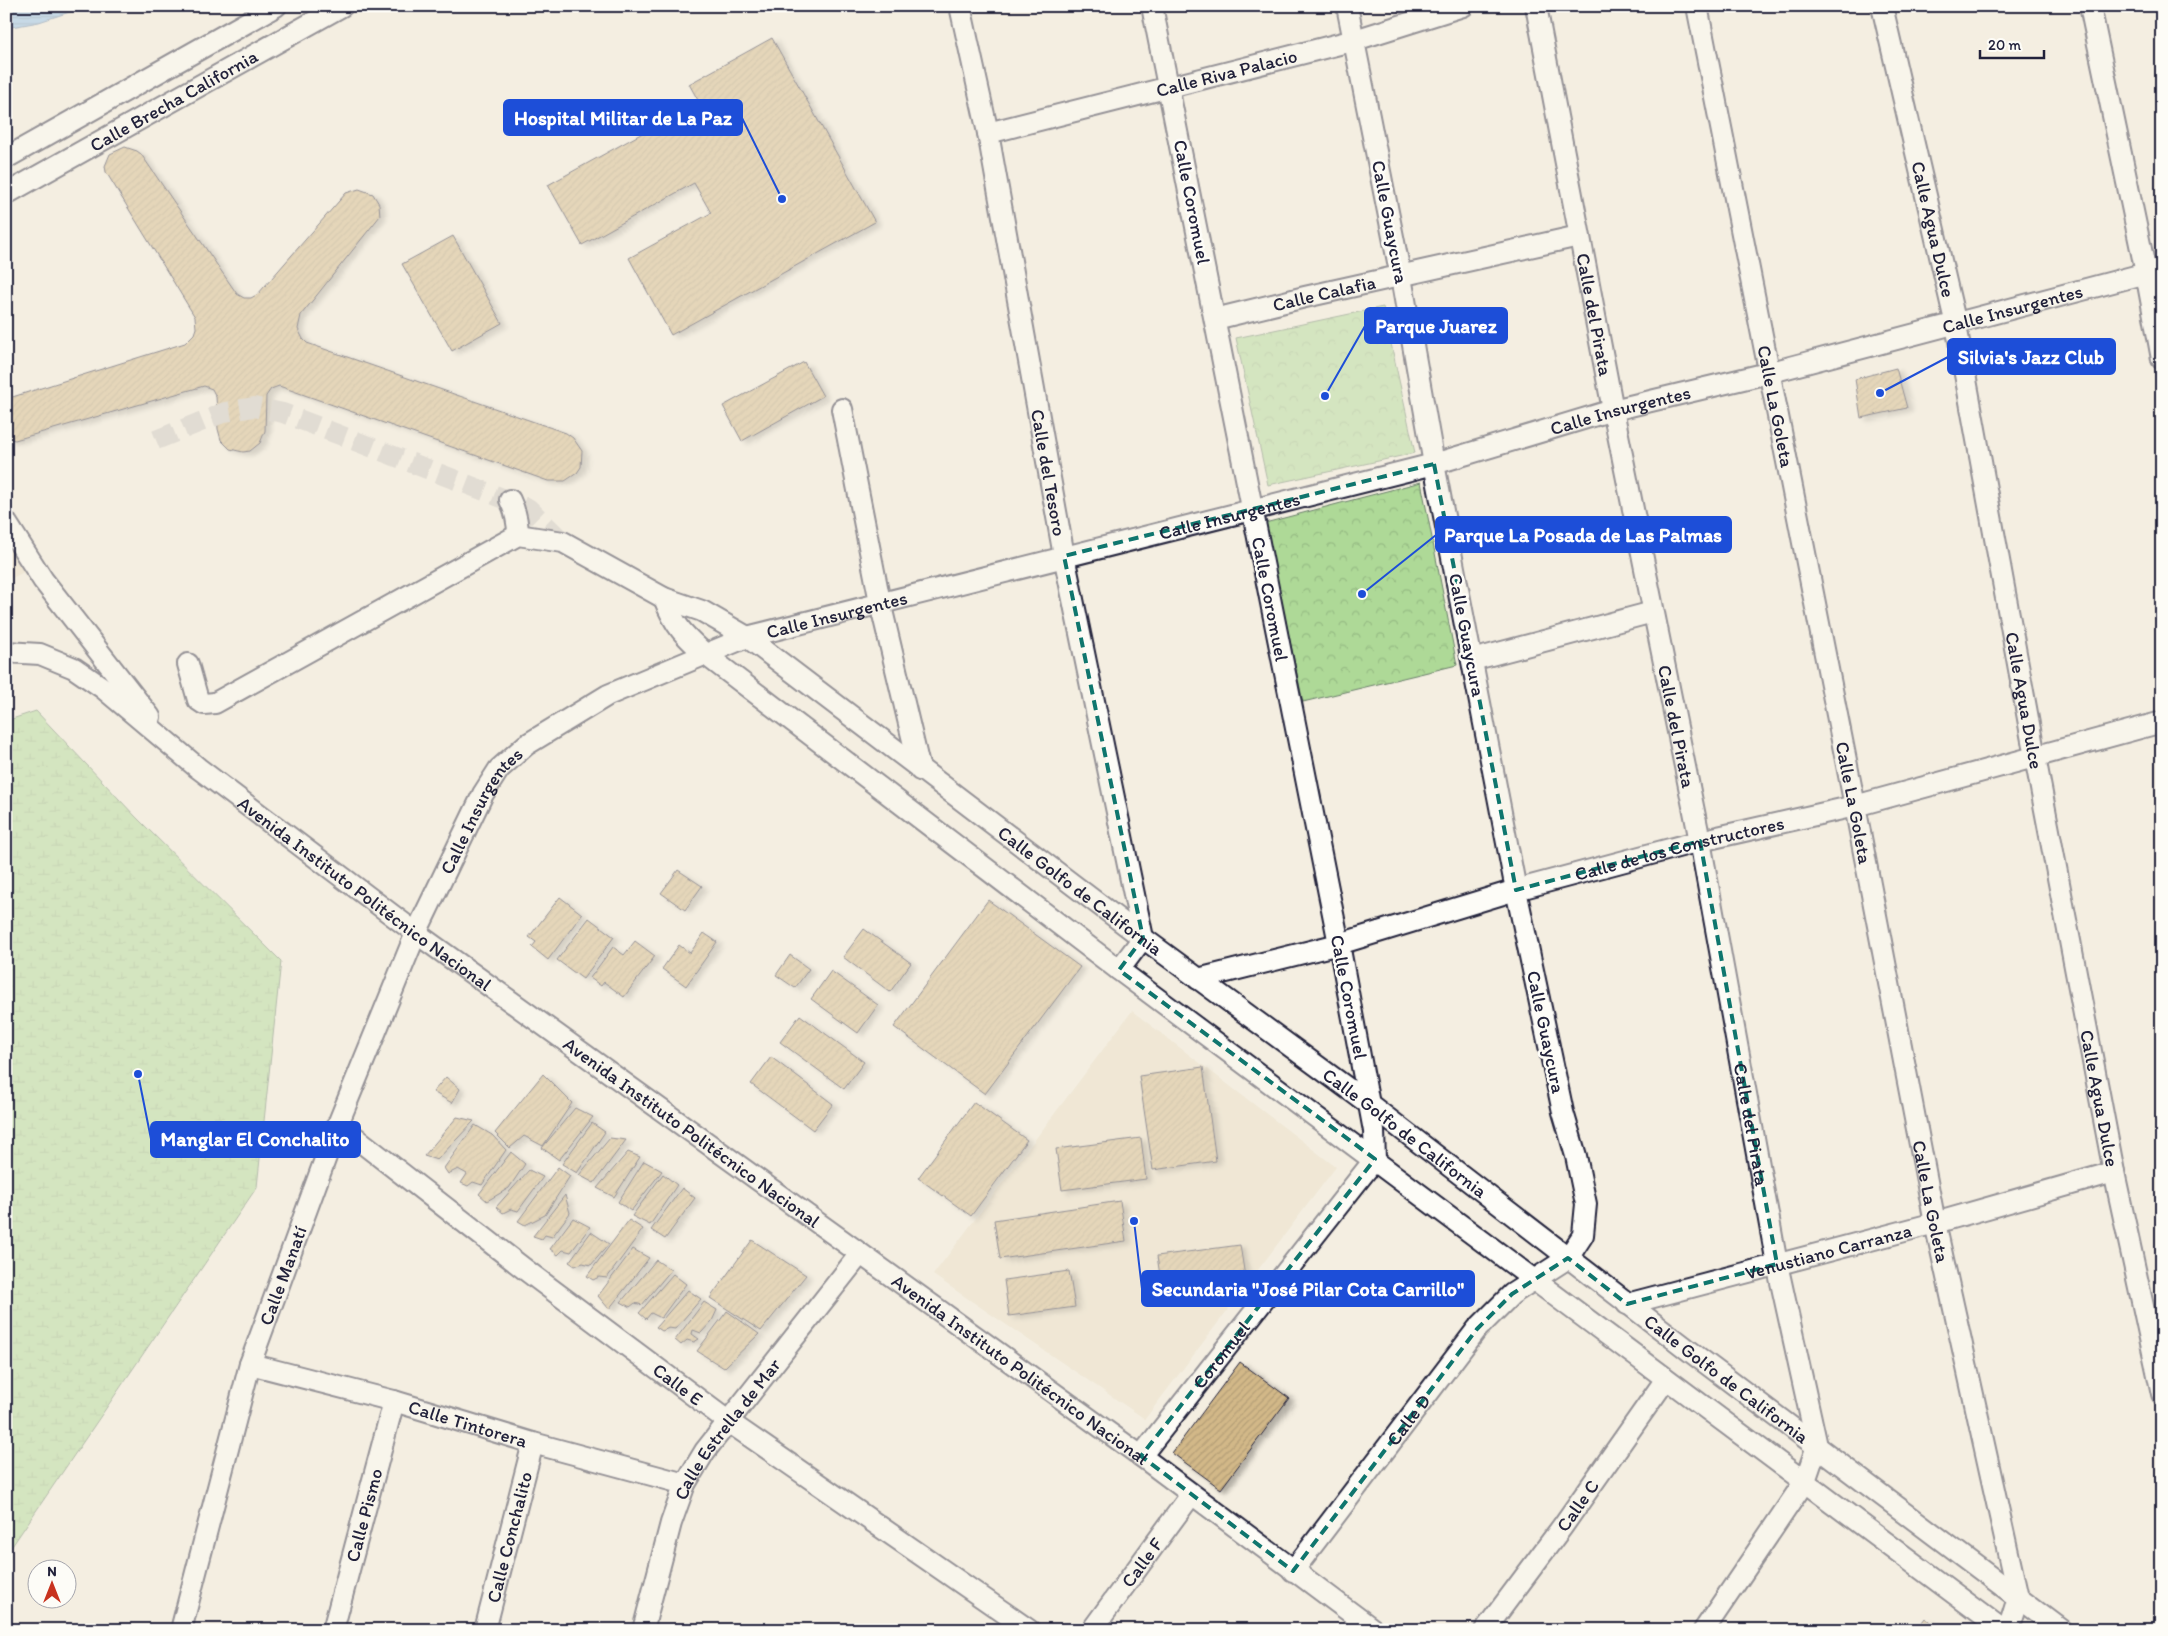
<svg xmlns="http://www.w3.org/2000/svg" width="2168" height="1636" viewBox="0 0 2168 1636" font-family="Itim,sans-serif">
<style>
.built{fill:#eadec6}
.forest{fill:url(#forest-crowns);stroke:#687e69}
.wetland{fill:url(#wetland-marsh);stroke:#687e69}
.water{fill:url(#water-rules);stroke:#6581a5}
.building{fill:url(#building-hatch);stroke:#22223b;filter:url(#shadow)}
.lines{fill:none;stroke-linecap:round;stroke-linejoin:round}
.minor-tunnel{stroke:#cac5c0;stroke-width:20;stroke-dasharray:20 10;stroke-linecap:butt}
.minor-casing{stroke:#22223b;stroke-width:24}
.minor{stroke:#fdfcf7;stroke-width:20}
.marked{fill:none;stroke:#0f766e;stroke-width:4;stroke-dasharray:10 6;stroke-linejoin:round}
.labels{text-anchor:middle;dominant-baseline:central;stroke-width:5;stroke-linejoin:round;paint-order:stroke}
.street-label{font-size:19px;fill:#22223b;stroke:#fdfcf7}
.leader{fill:none;stroke:#1d4ed8;stroke-width:2}
.callout-dot{fill:#1d4ed8;stroke:#fdfcf7;stroke-width:2}
.callout{fill:#1d4ed8;stroke:#1d4ed8;stroke-width:2}
.callout-label{font-size:20px;text-anchor:middle;font-weight:bold;fill:#fff}
</style>
<defs>
<pattern id="forest-crowns" width="20" height="18" patternUnits="userSpaceOnUse" patternTransform="scale(1.25)"><rect width="20" height="18" fill="#aed997"/><path d="M2 6a3 3 0 1 1 6 0M12 15a3 3 0 1 1 6 0" fill="none" stroke="#95ba83"/></pattern>
<pattern id="wetland-marsh" width="20" height="14" patternUnits="userSpaceOnUse" patternTransform="scale(1.25)"><rect width="20" height="14" fill="#aed997"/><path d="M1 5h8M5 5V1M11 12h8M15 12V8" fill="none" stroke="#95ba83"/></pattern>
<pattern id="water-rules" width="6" height="5" patternUnits="userSpaceOnUse" patternTransform="scale(1.25)"><rect width="6" height="5" fill="#91c0ec"/><path d="M0 2.5h6" fill="none" stroke="#769cc0"/></pattern>
<pattern id="building-hatch" width="6" height="6" patternUnits="userSpaceOnUse" patternTransform="scale(1.25)"><rect width="6" height="6" fill="#d2b888"/><path d="M-1 1l2-2M0 6l6-6M5 7l2-2" fill="none" stroke="#b49e76"/></pattern>
<filter id="shadow"><feDropShadow dx="5.5" dy="3" stdDeviation="2.5" flood-color="#0004"/></filter>
</defs>
<rect width="100%" height="100%" fill="#f4eee1"/>
<filter id="ink" filterUnits="userSpaceOnUse"><feTurbulence type="fractalNoise" baseFrequency=".02" numOctaves="2"/><feDisplacementMap in="SourceGraphic" scale="10" xChannelSelector="R" yChannelSelector="G"/><feConvolveMatrix kernelMatrix="1 2 1 2 8 2 1 2 1" color-interpolation-filters="sRGB"/></filter>
<g filter="url(#ink)">
<path class="built" d="M6,544L24,572L6,581Z
M1132,1011L1336,1167L1145,1419L933,1275Z"/>
<path class="forest" d="M1383,307L1415,453L1268,485L1236,338Z
M1421,482L1457,665L1303,702L1265,523Z"/>
<path class="wetland" d="M36,711L136,817L281,961L257,1187L6,1555V721Z"/>
<path class="water" d="M6,6H88L39,22L6,28Z"/>
<path class="building" d="M772,38L875,222L671,335L629,258L711,213L694,183L582,245L548,185L699,102L689,84Z
M125,147L137,151L141,154L237,294L244,298H251L258,294L346,193L359,189L373,194L379,204L380,216L301,315L298,329L303,339L307,343L566,433L573,438L582,451L581,467L577,473L565,481H548L279,386L271,389L266,396L265,431L260,443L250,451L243,452L230,449L221,440L218,429L216,397L212,389L204,386L15,440L6,438V399L185,343L194,334L196,328L195,317L106,172L105,166L110,154Z
M453,236L502,323L452,351L402,264Z
M804,362L823,396L742,441L723,406Z
M1896,368L1907,408L1861,418L1855,379Z
M678,870L702,886L685,910L661,893Z
M560,897L582,914L548,960L532,947L536,942L529,937Z
M988,900L1080,967L985,1094L894,1027Z
M589,918L614,937L583,979L557,960Z
M864,929L911,963L890,992L843,957Z
M704,933L717,942L686,986L662,969L679,945L690,953Z
M635,941L655,956L624,997L604,982L601,986L590,978L613,947L624,955Z
M790,955L809,969L795,988L776,975Z
M831,971L878,1005L858,1033L811,999Z
M800,1015L864,1062L844,1089L780,1042Z
M771,1057L833,1104L813,1130L751,1084Z
M1203,1067L1216,1161L1153,1170L1139,1076Z
M543,1074L572,1103L543,1146L524,1136L510,1148L495,1133Z
M446,1077L460,1089L452,1103L433,1092Z
M974,1102L1027,1140L971,1216L918,1178Z
M575,1108L593,1117L559,1160L542,1148Z
M457,1117L474,1121L437,1160L424,1156Z
M592,1123L605,1132L577,1173L562,1164Z
M475,1125L492,1135L506,1150L482,1185L473,1182L468,1186L461,1183L467,1174L458,1169L448,1174L444,1168Z
M610,1138L626,1140L594,1183L579,1175Z
M1141,1138L1146,1179L1062,1190L1056,1149Z
M511,1152L525,1164L509,1188L487,1201L479,1194Z
M628,1152L640,1157L614,1197L597,1188Z
M644,1161L662,1171L631,1211L618,1202Z
M558,1167L570,1176L545,1215L525,1225L518,1221Z
M529,1170L543,1177L518,1211L511,1209L503,1213L496,1207Z
M663,1174L677,1185L650,1225L632,1216Z
M682,1188L695,1198L665,1239L651,1230Z
M565,1195L570,1213L552,1237L545,1235L542,1239L533,1236Z
M1120,1201L1126,1241L1000,1259L994,1220Z
M573,1218L590,1227L571,1252L563,1250L558,1255L550,1249Z
M629,1220L643,1229L607,1278L599,1277L593,1280L587,1276Z
M591,1232L609,1244L591,1265L583,1263L575,1266L569,1262Z
M752,1240L806,1275L761,1331L710,1298Z
M1240,1245L1246,1283L1163,1295L1157,1256Z
M633,1249L649,1258L609,1309L598,1296Z
M656,1260L671,1270L642,1305L635,1303L630,1307L621,1302Z
M1069,1271L1075,1307L1009,1316L1004,1280Z
M673,1274L686,1284L661,1318L651,1313L646,1319L639,1313Z
M688,1290L701,1299L675,1329L669,1328L662,1331L656,1327Z
M704,1302L717,1310L712,1321L701,1333L693,1330L692,1334L699,1339L694,1342L687,1340L681,1345L675,1340Z
M727,1311L759,1334L724,1368L697,1351Z
M1240,1362L1289,1398L1221,1489L1172,1453Z
M1925,1618L1941,1630H1916Z"/>
<g class="lines">
<path class="minor-tunnel" d="M156,440L225,412L254,407L283,413L528,508L563,542"/>
<defs>
<g id="minor">
<path id="s1" d="M960,6L988,133L1064,556L1143,938L1119,970"/>
<path id="s2" d="M1536,6L1613,410L1700,841L1777,1264L1817,1446L1805,1481L1704,1630"/>
<path id="s3" d="M1697,6L1855,806L1935,1223L2018,1598L2008,1630"/>
<path id="s4" d="M1882,6L1956,325L2035,757L2114,1172L2162,1394"/>
<path d="M2090,6L2146,273L2162,359"/>
<path id="s5" d="M988,133L1355,40L1463,6"/>
<path d="M6,158L276,6"/>
<path id="s6" d="M6,194L342,6"/>
<path id="s7" d="M1215,319L1305,297L1579,236"/>
<path d="M842,409L880,602L920,770"/>
<path d="M510,500C516,512 518,521 518,535"/>
<path d="M6,522L43,580L150,717"/>
<path d="M664,598C675,627 684,635 706,655L1119,970L2003,1630"/>
<path id="s8" d="M6,652L40,654L74,668L103,688L198,768L416,933L1141,1456L1374,1630"/>
<path d="M1472,660L1653,612"/>
<path id="s9" d="M188,664L198,700L204,704L215,703L518,535L563,542L664,598L702,611L747,637L1143,938L1369,1104L1691,1352L2061,1630"/>
<path id="s10" d="M1198,979L1339,944L1516,890L1700,841L1855,806L2162,722"/>
<path id="s11" d="M338,1124L527,1271L729,1422L1029,1630"/>
<path id="s12" d="M1627,1304L1935,1223L2114,1172"/>
<path id="s13" d="M250,1364L394,1401L533,1443L685,1484"/>
<path id="s14" d="M1141,1456L1375,1159L1374,1131L1339,944L1152,6"/>
<path id="s15" d="M1293,1571L1477,1329L1512,1294L1568,1258L1583,1235L1586,1204L1576,1156L1563,1112L1516,890L1434,464L1401,277L1347,6"/>
<path id="s16" d="M181,1630L250,1364L338,1124L416,933L483,794L499,769L526,745L608,695L747,637L1434,464L1613,410L1768,373L2162,269"/>
<path id="s17" d="M333,1630L394,1401"/>
<path id="s18" d="M485,1630L533,1443"/>
<path id="s19" d="M643,1630L671,1523L685,1484L705,1451L860,1254"/>
<path id="s20" d="M1092,1630L1191,1495"/>
<path id="s21" d="M1485,1630L1562,1527L1666,1379"/>
</g>
</defs>
<use href="#minor" class="minor-casing"/>
<use href="#minor" class="minor"/>
</g>
</g>
<path d="M0 0H2168V1636H0ZM1434,464L1516,890L1700,841L1777,1264L1627,1304L1568,1258L1512,1294L1477,1329L1293,1571L1141,1456L1375,1159L1119,970L1143,938L1064,556Z" fill="#f4eee1" fill-opacity=".55" fill-rule="evenodd"/>
<path class="marked" d="M1434,464L1516,890L1700,841L1777,1264L1627,1304L1568,1258L1512,1294L1477,1329L1293,1571L1141,1456L1375,1159L1119,970L1143,938L1064,556Z"/>
<g class="labels">
<g class="street-label">
<text stroke="none"><textPath href="#s5" startOffset="246">Calle Riva Palacio</textPath></text>
<text stroke="none"><textPath href="#s6" startOffset="192">Calle Brecha California</textPath></text>
<text transform="translate(1192 202) rotate(79)">Calle Coromuel</text>
<text transform="translate(1390 222) rotate(79)">Calle Guaycura</text>
<text stroke="none"><textPath href="#s4" startOffset="229">Calle Agua Dulce</textPath></text>
<text stroke="none"><textPath href="#s7" startOffset="112">Calle Calafia</textPath></text>
<text stroke="none"><textPath href="#s16" startOffset="2511">Calle Insurgentes</textPath></text>
<text stroke="none"><textPath href="#s2" startOffset="314">Calle del Pirata</textPath></text>
<text stroke="none"><textPath href="#s3" startOffset="408">Calle La Goleta</textPath></text>
<text stroke="none"><textPath href="#s16" startOffset="2106">Calle Insurgentes</textPath></text>
<text stroke="none"><textPath href="#s1" startOffset="475">Calle del Tesoro</textPath></text>
<text stroke="none"><textPath href="#s16" startOffset="1701">Calle Insurgentes</textPath></text>
<text transform="translate(1270 599) rotate(79)">Calle Coromuel</text>
<text stroke="none"><textPath href="#s16" startOffset="1296">Calle Insurgentes</textPath></text>
<text transform="translate(1467 635) rotate(79)">Calle Guaycura</text>
<text stroke="none"><textPath href="#s4" startOffset="709">Calle Agua Dulce</textPath></text>
<text stroke="none"><textPath href="#s2" startOffset="734">Calle del Pirata</textPath></text>
<text stroke="none"><textPath href="#s3" startOffset="812">Calle La Goleta</textPath></text>
<text stroke="none"><textPath href="#s16" startOffset="876">Calle Insurgentes</textPath></text>
<text stroke="none"><textPath href="#s10" startOffset="499">Calle de los Constructores</textPath></text>
<text stroke="none"><textPath href="#s9" startOffset="1074">Calle Golfo de California</textPath></text>
<text stroke="none"><textPath href="#s8" startOffset="439">Avenida Instituto Politécnico Nacional</textPath></text>
<text transform="translate(1349 997) rotate(79)">Calle Coromuel</text>
<text transform="translate(1546 1032) rotate(78)">Calle Guaycura</text>
<text stroke="none"><textPath href="#s4" startOffset="1114">Calle Agua Dulce</textPath></text>
<text stroke="none"><textPath href="#s2" startOffset="1139">Calle del Pirata</textPath></text>
<text stroke="none"><textPath href="#s8" startOffset="844">Avenida Instituto Politécnico Nacional</textPath></text>
<text stroke="none"><textPath href="#s9" startOffset="1479">Calle Golfo de California</textPath></text>
<text stroke="none"><textPath href="#s3" startOffset="1218">Calle La Goleta</textPath></text>
<text stroke="none"><textPath href="#s12" startOffset="208">Venustiano Carranza</textPath></text>
<text stroke="none"><textPath href="#s16" startOffset="369">Calle Manatí</textPath></text>
<text stroke="none"><textPath href="#s14" startOffset="129">Coromuel</textPath></text>
<text stroke="none"><textPath href="#s8" startOffset="1249">Avenida Instituto Politécnico Nacional</textPath></text>
<text stroke="none"><textPath href="#s9" startOffset="1884">Calle Golfo de California</textPath></text>
<text stroke="none"><textPath href="#s11" startOffset="428">Calle E</textPath></text>
<text stroke="none"><textPath href="#s15" startOffset="190">Calle D</textPath></text>
<text stroke="none"><textPath href="#s13" startOffset="226">Calle Tintorera</textPath></text>
<text stroke="none"><textPath href="#s19" startOffset="221">Calle Estrella de Mar</textPath></text>
<text stroke="none"><textPath href="#s21" startOffset="155">Calle C</textPath></text>
<text stroke="none"><textPath href="#s17" startOffset="119">Calle Pismo</textPath></text>
<text stroke="none"><textPath href="#s18" startOffset="96">Calle Conchalito</textPath></text>
<text stroke="none"><textPath href="#s20" startOffset="84">Calle F</textPath></text>
</g>
</g>
<path class="leader" d="M782 199L742 118M1325 396L1365 326M1880 393L1948 357M1362 594L1436 535M138 1074L151 1139M1134 1221L1142 1289"/>
<g class="callout-dot">
<circle cx="782" cy="199" r="5"/>
<circle cx="1325" cy="396" r="5"/>
<circle cx="1880" cy="393" r="5"/>
<circle cx="1362" cy="594" r="5"/>
<circle cx="138" cy="1074" r="5"/>
<circle cx="1134" cy="1221" r="5"/>
</g>
<g class="callout">
<rect x="504" y="100" width="238" height="35" rx="5"/>
<rect x="1365" y="308" width="142" height="35" rx="5"/>
<rect x="1948" y="339" width="167" height="35" rx="5"/>
<rect x="1436" y="517" width="295" height="35" rx="5"/>
<rect x="151" y="1122" width="209" height="35" rx="5"/>
<rect x="1142" y="1271" width="332" height="35" rx="5"/>
</g>
<g class="callout-label">
<text x="623" y="125">Hospital Militar de La Paz</text>
<text x="1436" y="333">Parque Juarez</text>
<text x="2031" y="364">Silvia's Jazz Club</text>
<text x="1583" y="542">Parque La Posada de Las Palmas</text>
<text x="255" y="1146">Manglar El Conchalito</text>
<text x="1308" y="1296">Secundaria "José Pilar Cota Carrillo"</text>
</g>
<rect width="2168" height="1636" fill="none" stroke="#fdfcf7" stroke-width="25"/>
<rect x="12" y="12" width="2143" height="1611" fill="none" stroke="#22223b" stroke-width="2" filter="url(#ink)"/>
<g transform="translate(52 1584)"><circle r="24" fill="#fdfcf7" stroke="#a5a5ac"/>
<path d="M0-4L9 19L0 12L-9 19Z" fill="#c8321e"/>
<text y="-8" font-size="14" font-weight="bold" text-anchor="middle" fill="#22223b">N</text>
</g>
<path d="M1980 50v8h64v-8" fill="none" stroke="#22223b" stroke-width="2.5"/>
<text x="1988" y="50" font-size="15" fill="#22223b" stroke="#fdfcf7" stroke-width="4" paint-order="stroke">20 m</text>
</svg>
